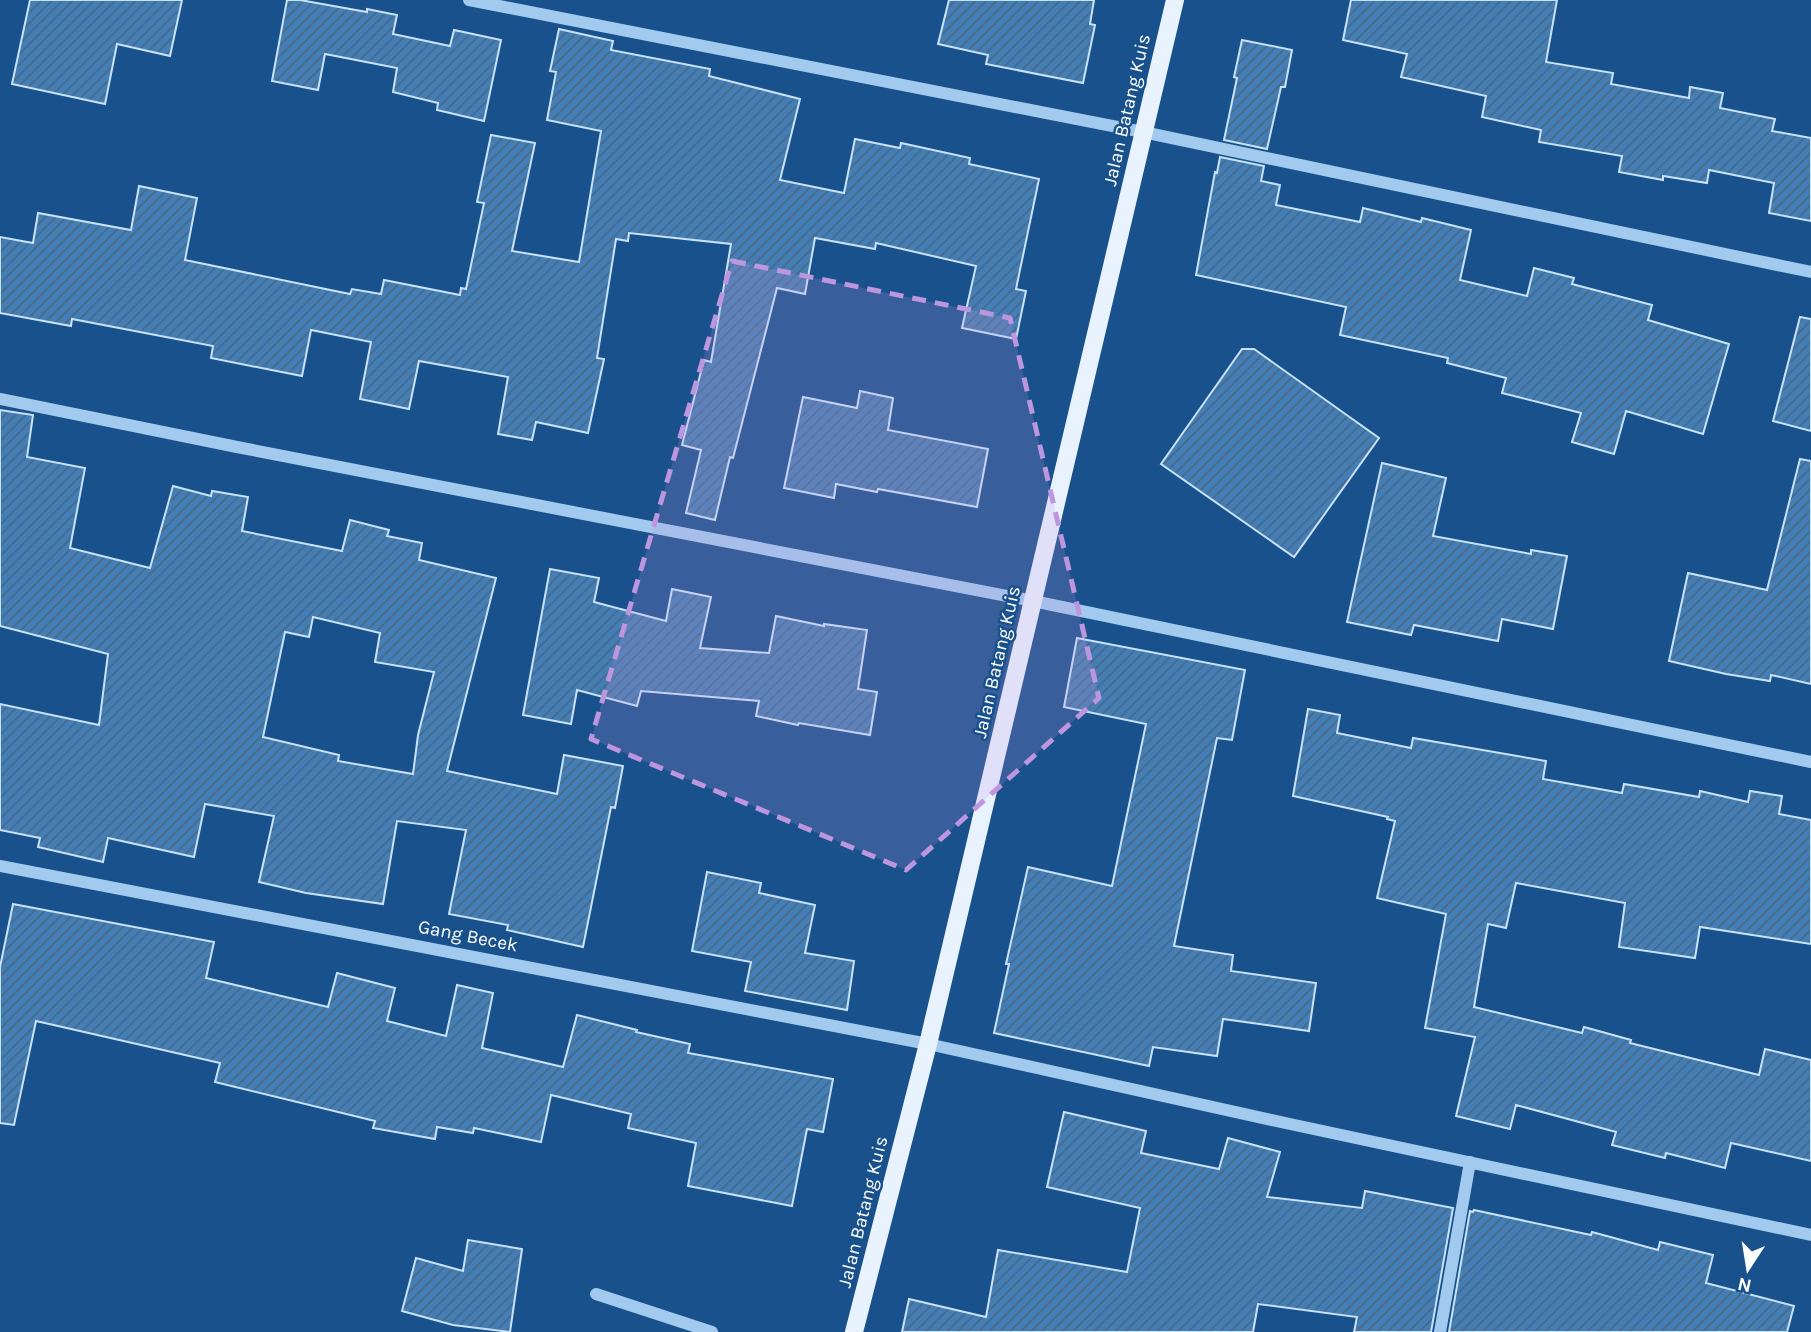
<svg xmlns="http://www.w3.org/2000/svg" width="1811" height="1332" viewBox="0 0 1811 1332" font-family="Karla,sans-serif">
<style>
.building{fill:url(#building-hatch);stroke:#c7e2fa;stroke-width:2;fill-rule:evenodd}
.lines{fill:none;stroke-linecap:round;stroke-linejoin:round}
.minor{stroke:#a2c9ee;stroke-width:12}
.major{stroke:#e9f3ff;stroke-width:18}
.marked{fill:#bd96df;fill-opacity:0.2;stroke:#bd96df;stroke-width:5;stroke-dasharray:14 9;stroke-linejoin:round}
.labels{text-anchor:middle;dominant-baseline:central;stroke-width:5;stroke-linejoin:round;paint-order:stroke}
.street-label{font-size:19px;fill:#fff;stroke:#18518b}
</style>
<defs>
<pattern id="building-hatch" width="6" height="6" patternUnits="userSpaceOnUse" patternTransform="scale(1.75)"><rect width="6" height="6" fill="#447eb6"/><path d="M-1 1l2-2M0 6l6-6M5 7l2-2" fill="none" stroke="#486886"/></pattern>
</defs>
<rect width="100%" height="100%" fill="#18518b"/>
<path class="building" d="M30,0H182L170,56L117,44L105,104L12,84Z
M287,0H300L367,12V9L397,15L393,34L450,46L454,30L501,40L484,121L437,110L438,103L393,92L397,68L325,54L318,90L272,81Z
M949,0H1094L1090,24L1095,25L1083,83L986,64L988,55L938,44Z
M1351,0H1557L1546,62L1613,73L1611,84L1689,98L1690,87L1723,93L1720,108L1775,119L1772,131L1811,138V221L1769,213L1774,183L1709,170L1707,183L1663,176V180L1619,172L1622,156L1539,142L1541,130L1482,117L1486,96L1401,77L1407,54L1343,40Z
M559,29L613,41L611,50L710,69L709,76L800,99L780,180L844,193L855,139L900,148L901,143L970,158L969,164L1039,179L1016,289L1026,291L1016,339L962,328L976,266L876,243L875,249L815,238L805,294L777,288L733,458L730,457L715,520L686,513L701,450L682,445L704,360L711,362L731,244L629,233L628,241L616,239L597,358L604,359L588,433L536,422L532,440L498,434L508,377L419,361L409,409L360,399L371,342L311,330L302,376L211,358L213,346L72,319L71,326L0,313V237L33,243L38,213L131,230L139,186L197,198L185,260L350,294L352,289L381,294L384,280L460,295L461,288L466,289L484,203L477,202L491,135L535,143L512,251L579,262L601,131L547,120L556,72L550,71Z
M1242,40L1292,50L1285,87H1281L1267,149L1224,140L1237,78L1234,77Z
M1220,157L1264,166L1261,181L1280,185L1276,205L1360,222L1363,208L1421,222L1422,218L1471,230L1460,280L1527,296L1534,268L1574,278L1572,284L1652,305L1648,320L1729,344L1703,434L1626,411L1614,454L1572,442L1581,413L1502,393L1506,378L1447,363L1448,358L1340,335L1346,307L1196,275L1215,172L1217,173Z
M1800,317L1811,319V431L1773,421Z
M1242,349H1254L1379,438L1294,557L1161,464Z
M860,391L893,398L888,430L988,449L977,507L878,489L877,492L836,484L834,498L784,488L803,397L857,408Z
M0,410L33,415L27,457L85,468L70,548L150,568L173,486L211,496L212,491L248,497L242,531L342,551L350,520L389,530L387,536L422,543L419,560L496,578L447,771L557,794L564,755L623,766L615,808L611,807L583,947L507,930L508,925L449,914L466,830L397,821L383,904L306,893L259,882L274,816L205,804L194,857L108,838L103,862L38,847L40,838L0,830V704L99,725L108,654L0,626ZM313,617L380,633L375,662L434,672L418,735L413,774L338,761L339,755L263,737L285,632L309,637Z
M1800,459L1811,461V684L1771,675L1770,681L1726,674L1669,661L1688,573L1767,590Z
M1382,463L1446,478L1433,536L1531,554V550L1567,556L1553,629L1502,619L1498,641L1414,625L1411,635L1347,622Z
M550,569L599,578L594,602L666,621L672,589L711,597L700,648L769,653L776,616L824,626V624L867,630L858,689L877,692L870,735L799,723L798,725L756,716L759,701L641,691L637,706L577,690L571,724L523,715Z
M1077,638L1245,670L1232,740L1217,738L1174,946L1233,955L1231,971L1316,983L1309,1031L1223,1019L1217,1056L1153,1047L1149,1066L994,1033L1009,964H1006L1028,867L1112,886L1146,724L1064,707Z
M1308,709L1340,715L1337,733L1411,748L1413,738L1546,761L1543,779L1622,793L1624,784L1699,797L1700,791L1748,802L1750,791L1782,796L1779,814L1811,820V944L1700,927L1695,958L1619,947L1625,903L1516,883L1506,928L1488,924L1474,1007L1582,1033L1584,1027L1631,1040L1630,1043L1759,1075L1765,1049L1811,1060V1161L1731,1143L1725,1168L1666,1153L1665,1158L1612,1145L1616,1132L1516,1105L1510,1129L1456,1116L1475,1037L1425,1028L1446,914L1377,898L1395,821L1387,819L1388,817L1293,796Z
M707,872L761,883L759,893L815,905L805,953L854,961L847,1010L745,991L751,962L692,951Z
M13,904L214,942L206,978L328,1007L337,973L395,988L387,1021L446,1036L457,985L493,993L482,1048L563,1067L577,1015L637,1030L636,1032L690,1044L688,1053L833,1079L823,1132L807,1129L792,1206L688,1186L696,1143L628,1128L631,1114L551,1095L541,1142L474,1128L473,1133L437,1127L435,1139L373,1128L375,1121L215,1082L220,1063L36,1021L14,1125L0,1123V967Z
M1064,1112L1146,1131L1141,1153L1219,1169L1228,1138L1280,1152L1267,1197L1362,1208L1365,1191L1453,1208L1431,1332H1354L1357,1317L1258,1304L1253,1332H902L909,1299L986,1317L998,1250L1127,1272L1140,1208L1047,1187Z
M1474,1210L1591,1235L1592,1232L1658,1250L1660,1242L1713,1255L1706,1283L1794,1306L1787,1332H1449L1470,1211L1473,1212Z
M468,1240L522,1249L510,1332L453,1325L402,1311L416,1258L463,1271Z"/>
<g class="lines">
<path class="minor" d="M469,0L1143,132L1811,272
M0,399L237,447L1033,601L1811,762
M0,866L928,1044L1290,1124L1811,1235
M596,1294L712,1332
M1440,1332L1470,1162"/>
<path class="major" d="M854,1332L928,1044L1175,0"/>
</g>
<path class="marked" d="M732,261L1010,318L1099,698L906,870L591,739Z"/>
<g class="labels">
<g class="street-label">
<text transform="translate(1127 110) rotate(-77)">Jalan Batang Kuis</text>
<text transform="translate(997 662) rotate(-77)">Jalan Batang Kuis</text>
<text transform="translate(468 936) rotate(11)">Gang Becek</text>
<text transform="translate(863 1212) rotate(-76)">Jalan Batang Kuis</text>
</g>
</g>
<g transform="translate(1748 1269) rotate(192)" stroke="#18518b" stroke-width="5" paint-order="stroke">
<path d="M0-5L12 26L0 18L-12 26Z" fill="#ffffff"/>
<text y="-10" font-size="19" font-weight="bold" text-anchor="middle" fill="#ffffff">N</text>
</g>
</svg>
